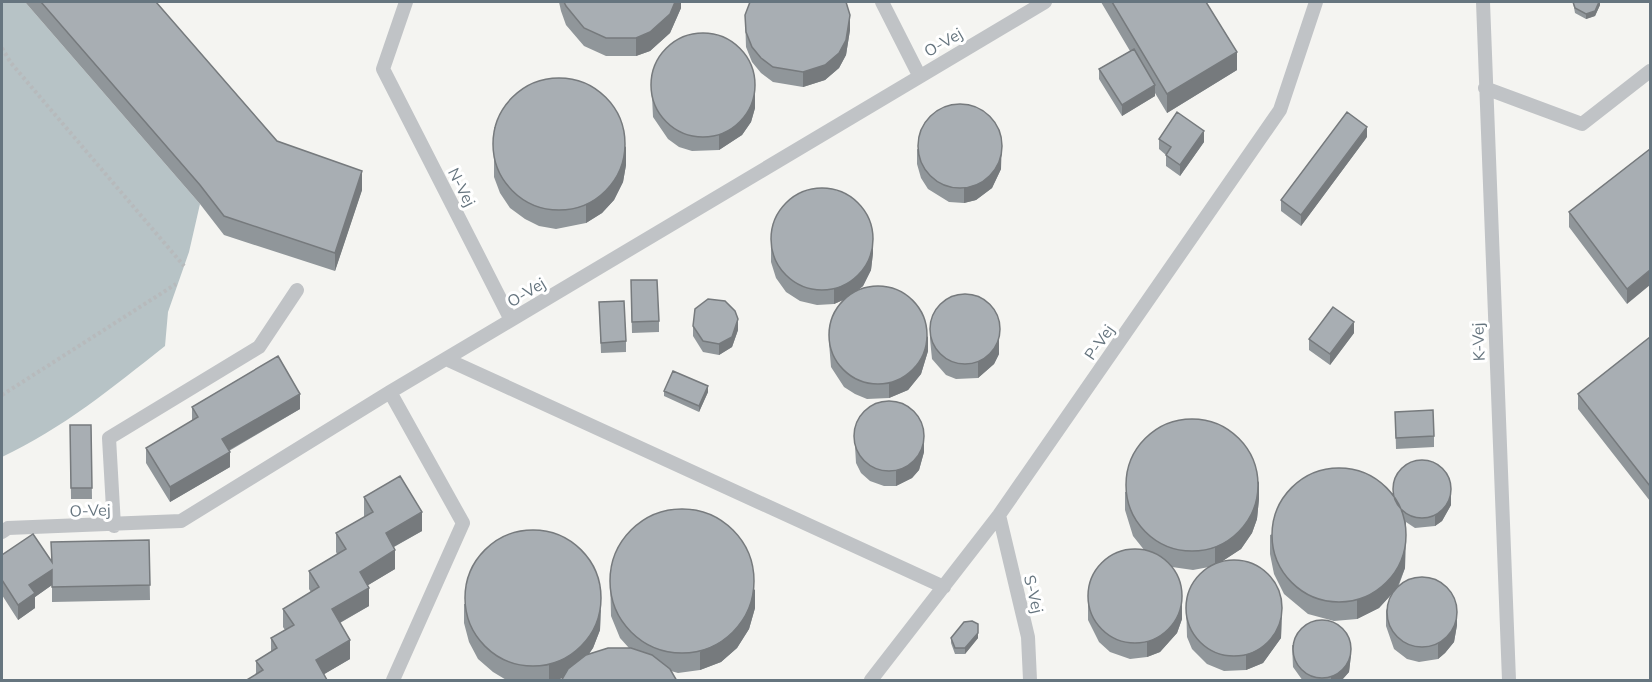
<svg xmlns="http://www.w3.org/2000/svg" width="1652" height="682" viewBox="0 0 1652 682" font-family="Mulish,sans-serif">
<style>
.water{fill:#b7c3c6}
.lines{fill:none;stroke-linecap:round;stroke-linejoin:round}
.path{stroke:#b7babc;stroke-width:4;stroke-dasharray:3 3;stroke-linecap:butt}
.service{stroke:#c0c3c6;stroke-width:14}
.wall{fill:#90969a}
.shaded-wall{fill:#767a7d}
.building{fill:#a8aeb3;stroke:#767a7d;stroke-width:1.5}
.labels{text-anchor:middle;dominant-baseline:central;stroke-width:6;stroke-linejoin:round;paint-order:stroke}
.street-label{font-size:16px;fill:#66757f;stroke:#fff}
</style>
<rect width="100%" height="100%" fill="#f4f4f1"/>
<path class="water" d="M2,2H25L200,204L189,252L168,312L165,346C113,387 62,429 2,457Z"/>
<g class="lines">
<path class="path" d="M2,48L11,63L184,266
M2,395L176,284"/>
<path class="service" d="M406,2L383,69L511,320
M882,2L919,75
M1483,2L1509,680
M1485,88L1582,124L1650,71
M446,359L944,587
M390,392L463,523L393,680
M999,515L1028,637L1030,680
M114,526L109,438L259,347L297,290
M2,532L8,528L181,521L390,392L1045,2
M871,680L999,515L1280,110L1316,2"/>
</g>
<path class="wall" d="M25,2H156L277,141L362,190L335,271L224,235L200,204Z
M559,2H681V8L670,33L650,51L636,56H606L584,46L566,25L561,11Z
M1101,2H1206L1237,70L1167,113L1155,93V96L1122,116L1099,79V69L1130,51Z
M1573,2H1600V5L1595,16L1586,19L1575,13Z
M745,15L850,30L846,55L839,68L825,80L803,87L773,82L761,73L752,62L746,47Z
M651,75L755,108L751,122L742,135L719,150L692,151L679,147L668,139L653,117Z
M494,127L626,165L623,182L614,200L602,213L586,223L556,229L539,226L525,219L510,208L500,193L494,177Z
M1367,137L1301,226L1281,211V200Z
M1159,139L1204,142L1180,176L1166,166V155L1159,149Z
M917,149L1001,169L992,188L976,200L964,203L949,202L928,189L921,178L917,164Z
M1650,149L1627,304L1569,227V212Z
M771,231L873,253L871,270L863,286L857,291L928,351L921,374L908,390L889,398L867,399L855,394L844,387L831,367L829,343V328L843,300L834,304L817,305L800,301L786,292L776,278L771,262Z
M631,291L659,321V332L632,333Z
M599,302L626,341V352L601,353Z
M930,324L999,354L994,364L978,378L956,379L946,375L932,359L930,339Z
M693,326L738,330L732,347L719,355L703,352L693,336Z
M1354,333L1330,365L1309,350V339Z
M1650,337V501L1578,409V394Z
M664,391L708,392L699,412L664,396Z
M192,407L300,409L229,451L230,467L170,502L146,463V448L192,421Z
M1395,412L1434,436V447L1396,449Z
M70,425H91L92,499H71Z
M854,429L924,452L919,470L912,478L896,486H884L870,481L861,473L856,463Z
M1125,492L1259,499L1257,519L1252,533L1241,549L1218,564L1282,615L1281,638L1263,663L1246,670L1224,671L1207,664L1192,649L1187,637L1186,601L1209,567L1193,570L1172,567L1182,619L1177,633L1160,652L1147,657L1130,659L1110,652L1099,642L1088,620V593L1145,551L1133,536L1125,510Z
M1393,495L1451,505L1442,521L1435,526L1415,528L1406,522L1405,568L1399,585L1457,625L1454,642L1445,653L1438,659L1419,662L1407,659L1394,649L1386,626V611L1392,594L1379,608L1357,619L1334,621L1308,614L1284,594L1274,574L1270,554V535Z
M364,497L422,531L394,547L395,569L368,585L369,606L340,623L350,659L324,674L327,681L256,674V661L271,652V638L285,630L283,627V609L311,592L309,589V571L337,554L336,552V533L364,517Z
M149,540L150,600L52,602V585L35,597V608L18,620L2,595V555L51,562Z
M610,574L755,608L749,629L737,648L721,662L700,670L678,673L671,671L562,678L555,681H508L493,672L478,659L469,642L464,623V604L601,610L600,630L593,648L588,655L629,648L620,638L611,616Z
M951,638H978L965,654H955L951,643Z
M1292,645L1351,655L1349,672L1341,681H1303L1293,667Z"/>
<path class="shaded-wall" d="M675,2H681V8L670,33L650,51L636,56V38Z
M1599,2H1600V5L1595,16L1586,19V14Z
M850,15V30L846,55L839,68L825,80L803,87V72Z
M1237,52V70L1167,113V94Z
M1155,85V96L1122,116V105Z
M755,93V108L751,122L742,135L719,150V135Z
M1367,127V137L1301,226V215Z
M1204,131V142L1180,176V165Z
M1002,138L1001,169L992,188L976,200L964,203V188Z
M626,146V165L623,182L614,200L602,213L586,223V204Z
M362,171V190L335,271V253Z
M873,238V253L871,270L863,286L850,297L834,304V289Z
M1650,270V285L1627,304V289Z
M738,319V330L732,347L719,355V344Z
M1354,322V333L1330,365V354Z
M928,336V351L921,374L908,390L889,398V383Z
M999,339V354L994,364L978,378V362Z
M708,386V392L699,412V406Z
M300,394V409L222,454V439Z
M924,437V452L919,470L912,478L896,486V471Z
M230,452V467L170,502V487Z
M1259,481V499L1257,519L1252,533L1241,549L1215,566V547Z
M1451,494V505L1442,521L1435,526V516Z
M422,512V531L386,551V533Z
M1406,522L1405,568L1397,588L1379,608L1357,619V600Z
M395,550V569L360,590V572Z
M52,570V585L35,597V608L18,620V605L29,585Z
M369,588V606L332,627V609Z
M755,589V608L749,629L737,648L721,662L700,670V652Z
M601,592L600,630L593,648L582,664L567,676L555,681H549V665Z
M1282,600L1281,638L1263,663L1246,670V655Z
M1182,604V619L1177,633L1160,652L1147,657V642Z
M1457,610V625L1454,642L1445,653L1438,659V644Z
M978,633V638L965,654V648Z
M350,640V659L316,679V660Z
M1351,645V655L1349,672L1341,681H1331V677Z"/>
<path class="building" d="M41,2H156L277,141L362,171L335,253L224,216L200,185Z
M564,2H675L670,14L650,32L636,38H606L584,28L566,6Z
M750,2H846L850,15L846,40L839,53L825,65L803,72L773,67L761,58L752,47L746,32L745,15Z
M1112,2H1206L1237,52L1167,94Z
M1573,2H1599L1595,11L1586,14L1575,8Z
M651 85a52 52 0 1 1 104 0a52 52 0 1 1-104 0Z
M1134,49L1155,85L1122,105L1099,69Z
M493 144a66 66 0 1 1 132 0a66 66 0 1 1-132 0Z
M918 146a42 42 0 1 1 84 0a42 42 0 1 1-84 0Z
M1177,112L1204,131L1180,165L1166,155L1171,147L1159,139Z
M1347,112L1367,127L1301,215L1281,200Z
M1650,149V270L1627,289L1569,212Z
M771 239a51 51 0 1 1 102 0a51 51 0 1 1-102 0Z
M631,280H657L659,321L632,322Z
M829 335a49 49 0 1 1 98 0a49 49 0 1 1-98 0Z
M930 329a35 35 0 1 1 70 0a35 35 0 1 1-70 0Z
M708,299L725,301L735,311L738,319L732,337L719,344L703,341L693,326L695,309Z
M624,301L626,341L601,343L599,302Z
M1333,307L1354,322L1330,354L1309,339Z
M1650,337V486L1578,394Z
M278,356L300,394L222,439L230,452L170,487L146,448L198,417L192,407Z
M673,371L708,386L699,406L664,391Z
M854 436a35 35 0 1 1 70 0a35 35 0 1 1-70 0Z
M1433,410L1434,436L1396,438L1395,412Z
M1126 485a66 66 0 1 1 132 0a66 66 0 1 1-132 0Z
M70,425H91L92,488H71Z
M1393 489a29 29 0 1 1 58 0a29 29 0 1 1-58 0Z
M1272 535a67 67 0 1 1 134 0a67 67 0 1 1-134 0Z
M400,476L422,512L386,533L395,550L360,572L369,588L332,609L350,640L316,660L327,680L245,681L263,670L256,661L277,648L271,638L294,625L283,609L319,587L309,571L346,549L336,533L373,512L364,497Z
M610 581a72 72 0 1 1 144 0a72 72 0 1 1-144 0Z
M465 598a68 68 0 1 1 136 0a68 68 0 1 1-136 0Z
M33,534L52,562L51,542L149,540L150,585L52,587V570L29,585L35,593L18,605L2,580V555Z
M1088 596a47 47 0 1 1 94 0a47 47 0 1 1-94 0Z
M1186 608a48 48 0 1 1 96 0a48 48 0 1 1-96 0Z
M1387 612a35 35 0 1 1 70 0a35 35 0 1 1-70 0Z
M1293 649a29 29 0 1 1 58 0a29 29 0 1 1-58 0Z
M972,621L978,624V633L965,648H955L951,638L964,622Z
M608,648H631L652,655L670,669L677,681H561L568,669L586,655Z"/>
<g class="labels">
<g class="street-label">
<text transform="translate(943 42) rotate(-30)">O-Vej</text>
<text transform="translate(462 187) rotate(63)">N-Vej</text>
<text transform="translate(526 292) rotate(-31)">O-Vej</text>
<text transform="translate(1099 342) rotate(-55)">P-Vej</text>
<text transform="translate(1478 342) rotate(-92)">K-Vej</text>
<text transform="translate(90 510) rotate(-2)">O-Vej</text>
<text transform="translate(1034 594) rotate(77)">S-Vej</text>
</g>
</g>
<rect width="1652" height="682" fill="none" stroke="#66757f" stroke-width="6"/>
</svg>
